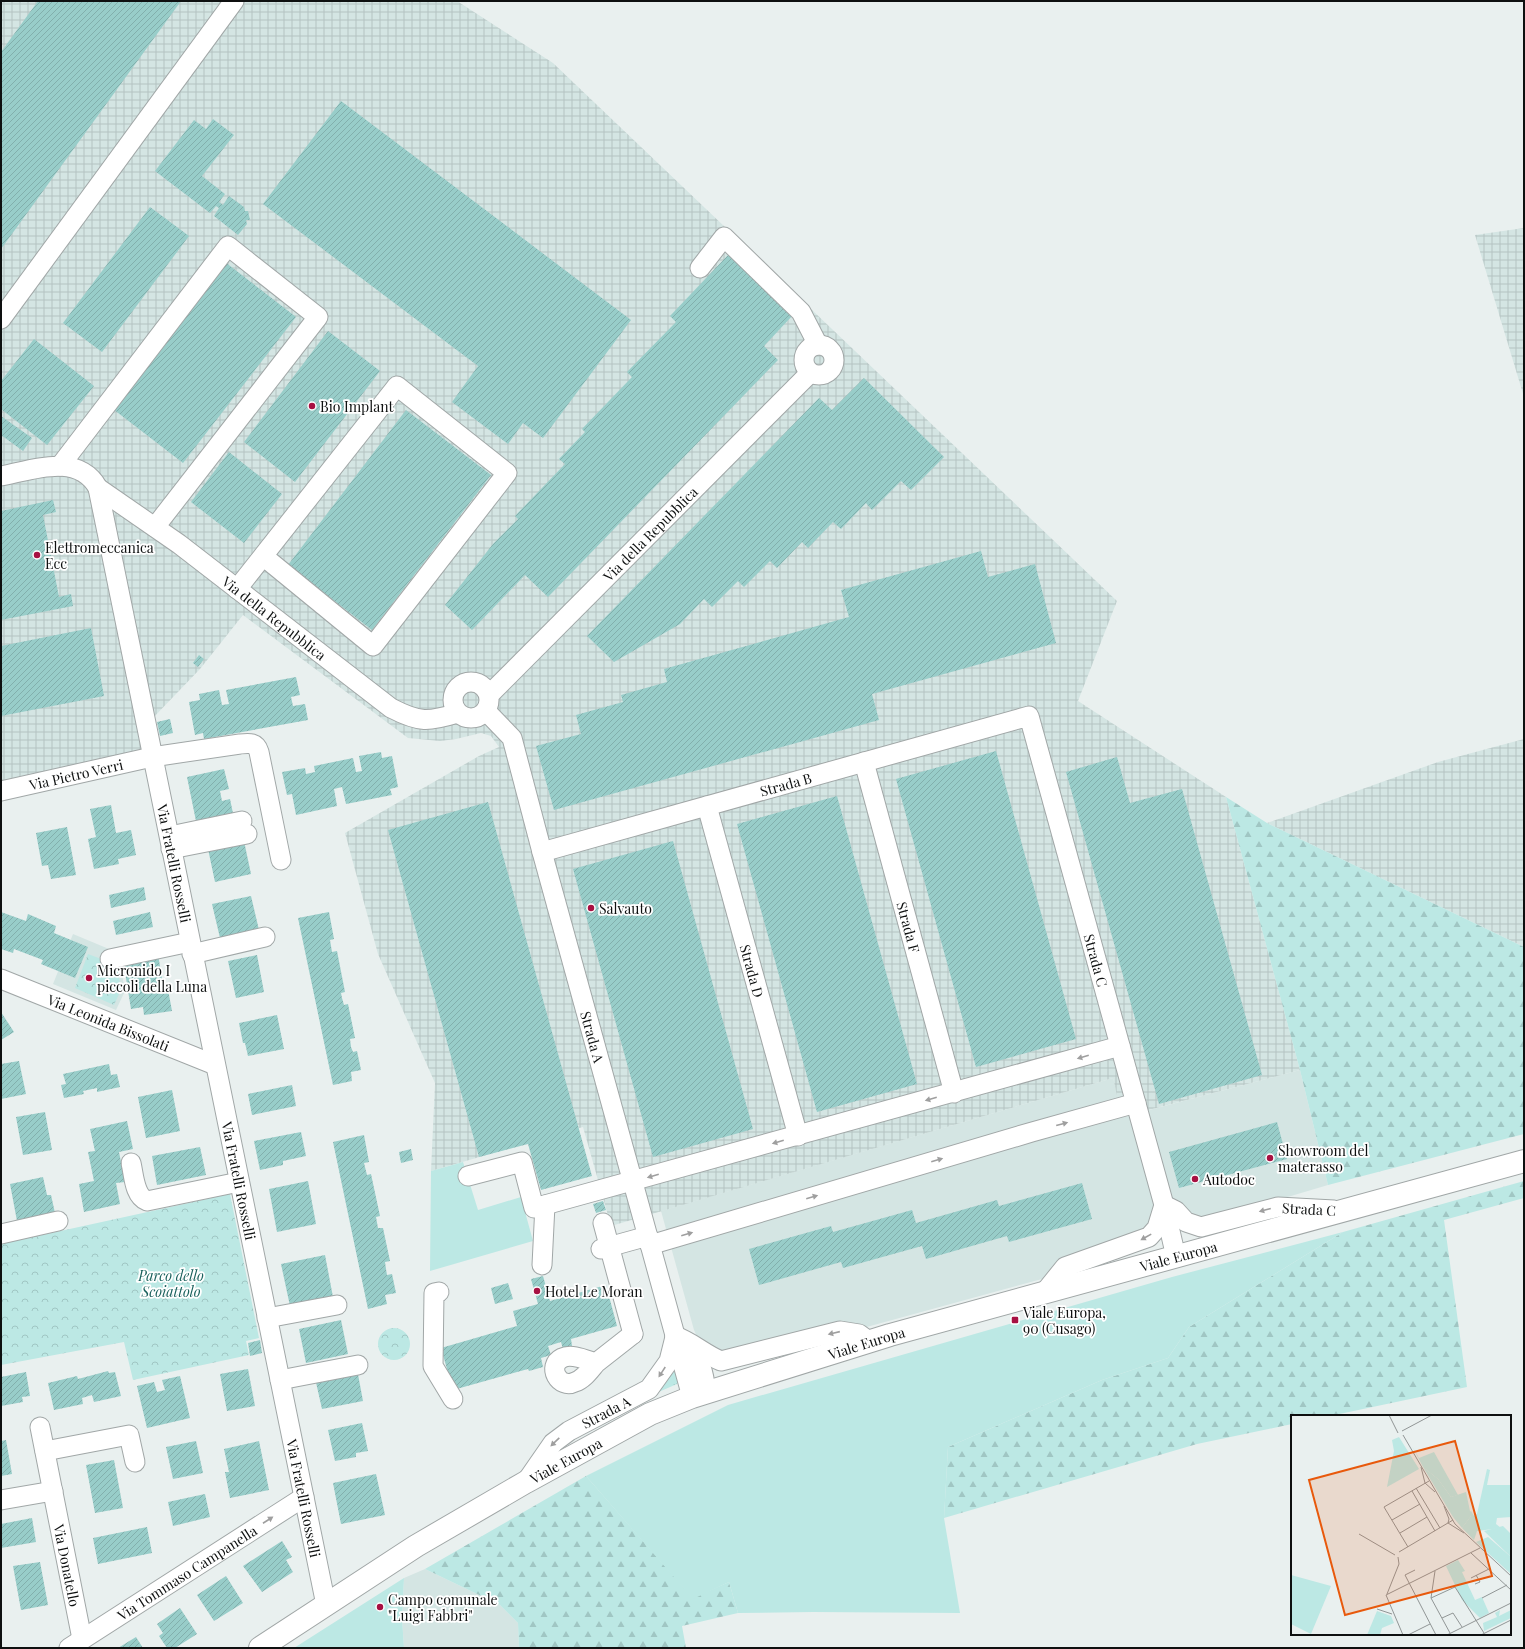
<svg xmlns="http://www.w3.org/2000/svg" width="1525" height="1649" viewBox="0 0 1525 1649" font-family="'Playfair Display',serif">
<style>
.built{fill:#d4e5e3}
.industrial{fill:url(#industrial-grid)}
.grass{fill:url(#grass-tufts)}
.forest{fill:url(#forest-firs)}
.park{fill:url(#park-crowns)}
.garden{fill:#bce8e4}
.building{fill:url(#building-hatch)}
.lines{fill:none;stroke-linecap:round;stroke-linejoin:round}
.minor-casing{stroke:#a1a7a7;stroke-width:21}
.major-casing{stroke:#a1a7a7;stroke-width:24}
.minor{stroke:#fff;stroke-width:19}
.major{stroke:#fff;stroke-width:22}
.oneway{fill:#9f9f9f}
.poi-dot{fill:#a71042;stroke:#fff;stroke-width:1.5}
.labels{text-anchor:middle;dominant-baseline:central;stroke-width:3.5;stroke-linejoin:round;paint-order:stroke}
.poi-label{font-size:14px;fill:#0e1010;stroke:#fff;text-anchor:start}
.street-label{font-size:14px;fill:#0e1010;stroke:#fff}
.park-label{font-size:14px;font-style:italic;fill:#1a615d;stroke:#fff}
.inset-road{fill:none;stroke:#919696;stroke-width:1}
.view{fill:#e8590c;fill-opacity:0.15;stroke:#e8590c;stroke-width:2}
.inset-edge{fill:none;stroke:#0e1010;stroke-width:2}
</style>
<defs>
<pattern id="industrial-grid" width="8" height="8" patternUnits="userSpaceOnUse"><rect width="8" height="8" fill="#d4e5e3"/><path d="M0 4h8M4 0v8" fill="none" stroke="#b5c3c2"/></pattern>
<pattern id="grass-tufts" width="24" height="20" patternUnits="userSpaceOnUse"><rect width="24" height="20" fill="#bce8e4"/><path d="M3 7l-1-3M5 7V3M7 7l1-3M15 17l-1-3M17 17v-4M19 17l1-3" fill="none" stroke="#a0c6c3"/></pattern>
<pattern id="forest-firs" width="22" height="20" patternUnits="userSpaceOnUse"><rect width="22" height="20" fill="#bce8e4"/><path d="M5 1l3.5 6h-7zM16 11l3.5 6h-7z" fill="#a0c6c3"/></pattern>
<pattern id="park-crowns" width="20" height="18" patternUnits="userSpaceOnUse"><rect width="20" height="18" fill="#bce8e4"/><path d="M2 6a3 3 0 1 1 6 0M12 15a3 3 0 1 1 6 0" fill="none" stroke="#a0c6c3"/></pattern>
<pattern id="building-hatch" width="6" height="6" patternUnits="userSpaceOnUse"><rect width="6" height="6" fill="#98cdc9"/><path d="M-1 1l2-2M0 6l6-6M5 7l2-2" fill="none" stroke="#82afac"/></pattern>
</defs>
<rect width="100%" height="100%" fill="#e9f0ef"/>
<path class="built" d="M73,934L109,949L105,958L120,963L125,991L116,1010L53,984Z
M1300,1070L1328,1185L1062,1264L1042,1279L863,1328L728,1355L699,1341L694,1330L661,1211L1113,1078L1123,1117Z
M425,1569L500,1605L518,1623L519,1648H404L402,1618L404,1578Z"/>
<path class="industrial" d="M1,1H457L553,63L1117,601L1078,701L1226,797L1300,1070L1122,1117L1113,1078L611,1226L583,1127L431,1171L435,1083L378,954L345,833L479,756L499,747L491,736L481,733L456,739L440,741L408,738L243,615L200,669L152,719L157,747L1,782Z
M1524,228V397L1475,235Z
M1524,739V947L1267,823L1438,762Z"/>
<path class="grass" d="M672,1371L675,1372L678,1382L677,1384L654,1394Z"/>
<path class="forest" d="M1226,797L1267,823L1524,947V1134L1328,1185L1300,1070Z
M1524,1181V1198L1444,1220L1467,1387L1330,1416H1292V1424L1197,1444L944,1518L948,1447L1102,1380L1168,1358L1189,1327L1343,1232Z
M586,1476L693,1598L729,1582L738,1613L682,1626L686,1648H519L518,1623L500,1605L425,1569Z"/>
<path class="park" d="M88,954L117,965L121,990L114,1005L75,988Z
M230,1194L259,1338L246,1341L249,1355L133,1380L124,1342L1,1365V1244Z
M378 1344a16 16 0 1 1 32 0a16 16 0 1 1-32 0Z"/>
<path class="garden" d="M463,1162L478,1210L521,1197L533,1241L430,1271L431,1171Z
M1343,1232L1189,1327L1168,1358L1102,1380L948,1447L944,1518L960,1613L813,1612L738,1613L729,1582L693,1599L586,1476L728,1405L1172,1277Z
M404,1578L402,1618L404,1648H294Z"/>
<path class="building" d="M38,1H181L1,249V52Z
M341,101L631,320L543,438L523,423L508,444L452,402L478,366L263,204Z
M213,119L234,135L202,176L225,194L219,202L223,205L229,196L244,207L245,211H248L250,220H246L247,224L238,235L214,216L219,208L216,206L210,213L155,171L194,120L206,129Z
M150,207L189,236L102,352L63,323Z
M730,253L793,315L764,346L778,360L548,597L525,575L472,630L445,605L493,544L518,519L515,516L565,464L559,459L585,432L582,429L632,377L627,372L676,322L670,316Z
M225,262L296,317L183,463L113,409Z
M328,331L380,371L295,482L244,442Z
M34,339L94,386L47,445L1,409V381Z
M864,378L944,457L911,490L901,481L872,510L866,503L841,529L833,522L808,548L802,542L777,568L770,561L744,587L738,581L712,607L704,599L680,624L614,662L587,636L819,398L832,410Z
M406,410L491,475L372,630L288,565Z
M1,416L32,438L23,451L1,435Z
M229,452L282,494L244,543L191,502Z
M53,500L56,512L43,515L59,597L71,594L73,606L1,620V511Z
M981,551L988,577L1035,564L1056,643L872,694L879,720L554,810L536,746L581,734L576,715L623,702L621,695L667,682L664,669L849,617L841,590Z
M91,628L104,696L1,716V646Z
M199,655L204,659L198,667L193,663Z
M296,677L300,695L291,697L293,706L305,704L308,720L204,739L203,733L195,735L189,702L200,700L199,694L219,690L222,705L229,704L226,690Z
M170,719L173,733L160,736L157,722Z
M996,751L1076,1039L976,1067L896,779Z
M381,752L382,758L392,756L398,787L390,789L392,795L346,804L342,787L334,789L337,806L296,815L292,794L287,795L282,772L305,768L306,774L315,772L314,766L353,758L356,772L362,771L359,756Z
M1117,757L1130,803L1182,789L1262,1075L1159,1104L1066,772Z
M224,769L229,789L220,791L222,801L230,799L234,818L197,826L187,777Z
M837,796L917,1084L817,1112L737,824Z
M488,802L592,1176L541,1190L528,1144L479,1157L388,830Z
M111,805L116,833L131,830L136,855L118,859L119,864L94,869L88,839L96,837L90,809Z
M67,827L76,875L51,879L48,865L42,866L36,833Z
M244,841L251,874L215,882L208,849Z
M673,841L753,1129L653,1157L573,869Z
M144,887L146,900L111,908L109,895Z
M251,896L259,930L220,938L212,904Z
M1,912L26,921L28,914L56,926L54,933L88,947L75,978L41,964L43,960L14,949L13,953L1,949Z
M150,912L153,927L116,935L113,921Z
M329,912L334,939L330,940L332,952L337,951L345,992L341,993L342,998L344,1005L348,1004L355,1038L350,1039L351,1047L353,1052L357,1051L361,1070L351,1072L352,1081L333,1085L298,918Z
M158,954L163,985L167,984L172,1011L144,1015L143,1007L131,1009L123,960Z
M257,955L264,992L236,998L228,961Z
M1,1012L14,1032L1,1040Z
M277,1015L284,1049L248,1056L245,1043H243L239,1023Z
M19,1061L26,1094L1,1099V1064Z
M109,1064L111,1075L117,1074L120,1087L97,1092V1088L83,1091L84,1094L64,1098L61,1085L66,1084L63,1074Z
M292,1085L296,1106L252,1115L248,1094Z
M172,1090L180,1131L146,1138L138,1097Z
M45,1112L52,1150L23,1155L16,1117Z
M127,1121L133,1149L119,1152L125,1182L116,1183L120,1204L84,1212L79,1184L94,1181L88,1152L95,1151L90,1129Z
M1277,1122L1287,1159L1179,1188L1169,1152Z
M301,1132L306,1156L283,1161V1165L260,1170L254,1141Z
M364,1135L369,1162L364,1163L367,1175L371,1174L380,1216L376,1217L378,1228H383L390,1261L385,1262L386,1269L387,1275L392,1274L396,1293L385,1295L387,1304L368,1309L333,1142Z
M200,1147L206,1175L157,1185L152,1156Z
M411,1149L413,1160L401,1163L399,1152Z
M43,1177L47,1195H51L55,1213L17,1221L10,1184Z
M308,1181L316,1224L277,1232L269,1189Z
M1082,1183L1092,1219L1009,1242L1007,1236L926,1259L922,1246L843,1268L841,1262L759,1285L749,1249L831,1226L833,1232L912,1210L916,1223L997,1200L999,1206Z
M603,1201L606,1210L596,1213L593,1204Z
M325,1255L333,1297L290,1306L281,1264Z
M543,1276L550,1301L606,1285L617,1326L571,1339L572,1346L563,1349L561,1342L548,1346L551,1355L541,1358L543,1367L529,1371L528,1369L453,1390L441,1348L517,1326L513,1311L538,1304L531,1279Z
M508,1283L513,1299L495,1304L491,1288Z
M341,1320L348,1354L306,1363L299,1329Z
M260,1340L262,1353L250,1356L248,1343Z
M248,1369L255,1406L227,1411L220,1374Z
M357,1369L363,1401L322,1409L315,1378Z
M108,1371L109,1373L115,1372L121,1396L94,1402L92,1395L82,1398L83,1404L54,1410L48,1383L77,1376L78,1379Z
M26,1372L30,1396L22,1397L23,1402L1,1406V1377Z
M180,1376L190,1418L147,1428L137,1386L154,1382L157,1392L165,1390L162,1380Z
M362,1423L368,1451L356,1453V1457L335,1461L328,1430Z
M6,1440L12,1474L1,1476V1441Z
M196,1441L203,1473L173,1479L166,1447Z
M259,1441L269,1490L230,1498L225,1472H229L224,1449Z
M114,1460L123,1508L95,1513L86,1465Z
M376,1474L385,1515L341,1524L333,1483Z
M205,1494L210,1517L173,1526L168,1502Z
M32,1518L36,1542L1,1548V1524Z
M147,1527L152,1553L98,1564L93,1538Z
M282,1541L292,1557L286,1560L293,1572L262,1592L243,1566Z
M40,1562L48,1605L21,1610L13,1566Z
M226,1576L243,1603L214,1621L197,1595Z
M180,1608L197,1634L175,1648H167L159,1636L163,1633L157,1624Z
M136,1637L143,1648H118Z"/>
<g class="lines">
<defs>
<g id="minor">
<path d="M700,268L724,237L801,312L818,345"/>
<path d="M1,319L234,1"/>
<circle cx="819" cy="360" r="15"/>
<path d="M60,466L228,246L318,317L155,527"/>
<path id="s1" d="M1,476C33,470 78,452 98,488L326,1605"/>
<path id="s2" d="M98,488L179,544L391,708C420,723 428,722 458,713"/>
<path d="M237,589L397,386L507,473L373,646L263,556"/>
<circle cx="471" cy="700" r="18"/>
<path id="s3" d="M489,695L810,373"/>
<path id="s4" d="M486,711L512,738L542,852L692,1397"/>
<path id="s5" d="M864,762L954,1093"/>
<path id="s6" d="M1,791L152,757L240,744C249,743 256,742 259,752L281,860"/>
<path id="s7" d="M707,806L798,1136"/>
<path d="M175,835L242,821"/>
<path d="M171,849L247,834"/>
<path id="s8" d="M542,852L1029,716L1164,1205L1176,1257"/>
<path d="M192,954L265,937"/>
<path d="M110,959L190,942"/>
<path id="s9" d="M1,979L215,1065"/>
<path d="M131,1163C134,1175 134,1196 147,1201L239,1182"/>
<path d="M468,1176L522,1162L534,1208L1120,1046"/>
<path d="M1164,1205L1176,1211L1186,1222L1201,1227L1278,1207L1334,1210"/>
<path d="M603,1223L633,1334"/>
<path d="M1,1234L58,1221"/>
<path d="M650,1245L1032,1132L1136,1103"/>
<path d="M601,1249L648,1236"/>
<path d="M542,1265L545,1205"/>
<path d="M439,1292L434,1293L433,1366L453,1399"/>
<path d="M1044,1293L1065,1267L1149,1237L1157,1228L1164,1205"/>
<path d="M267,1318L337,1305"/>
<path d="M675,1336C692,1342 704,1354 721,1361L840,1331L859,1334L870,1342"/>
<path d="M686,1346C701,1358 704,1374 706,1392"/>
<path d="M596,1363C590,1370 584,1379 575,1382C559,1390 546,1366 562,1358C572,1353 586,1360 596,1363L633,1334"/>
<path d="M280,1380L358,1365"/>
<path id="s10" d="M40,1427L82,1639"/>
<path d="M45,1451L129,1435L135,1462"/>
<path id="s11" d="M526,1482L553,1443L569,1431L649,1389L669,1361L675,1337"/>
<path d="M1,1500L53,1491"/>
<path id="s12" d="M69,1648L304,1497"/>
</g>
<g id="major">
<path id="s13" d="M260,1648L416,1546L526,1482L650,1414L692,1397L890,1335L1524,1161"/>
</g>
</defs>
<use href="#minor" class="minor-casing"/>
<use href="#major" class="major-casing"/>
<use href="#minor" class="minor"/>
<use href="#major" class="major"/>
</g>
<defs><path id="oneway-solid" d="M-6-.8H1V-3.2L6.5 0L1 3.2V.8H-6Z"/></defs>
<g class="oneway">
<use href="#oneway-solid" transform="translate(1083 1057) rotate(164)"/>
<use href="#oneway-solid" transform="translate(931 1099) rotate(164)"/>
<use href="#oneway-solid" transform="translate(1062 1124) rotate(-15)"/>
<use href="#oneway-solid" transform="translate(778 1142) rotate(164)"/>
<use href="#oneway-solid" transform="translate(937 1160) rotate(-16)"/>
<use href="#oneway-solid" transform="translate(653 1176) rotate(164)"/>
<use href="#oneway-solid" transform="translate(812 1197) rotate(-16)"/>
<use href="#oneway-solid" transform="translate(1265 1210) rotate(165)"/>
<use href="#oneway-solid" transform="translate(687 1234) rotate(-16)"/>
<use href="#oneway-solid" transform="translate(1146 1237) rotate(151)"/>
<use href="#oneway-solid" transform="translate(834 1333) rotate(167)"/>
<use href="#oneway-solid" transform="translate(662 1372) rotate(123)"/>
<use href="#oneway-solid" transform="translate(555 1442) rotate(136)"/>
<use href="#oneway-solid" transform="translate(268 1520) rotate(-33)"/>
</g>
<g class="poi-dot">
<circle cx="312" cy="406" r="4"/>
<circle cx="37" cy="555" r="4"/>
<circle cx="591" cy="908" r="4"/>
<circle cx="89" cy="978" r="4"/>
<circle cx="1270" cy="1158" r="4"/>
<circle cx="1195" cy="1179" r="4"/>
<circle cx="537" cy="1291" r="4"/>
<rect x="1011" y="1316" width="8" height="8" rx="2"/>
<circle cx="380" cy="1607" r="4"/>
</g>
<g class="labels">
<g class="poi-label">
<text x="320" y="406">Bio Implant</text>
<text x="45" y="547">Elettromeccanica<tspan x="45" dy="16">Ecc</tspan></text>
<text x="599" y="908">Salvauto</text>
<text x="97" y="970">Micronido I<tspan x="97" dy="16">piccoli della Luna</tspan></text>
<text x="1278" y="1150">Showroom del<tspan x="1278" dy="16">materasso</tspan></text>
<text x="1203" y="1179">Autodoc</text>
<text x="545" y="1291">Hotel Le Moran</text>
<text x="1023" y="1312">Viale Europa,<tspan x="1023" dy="16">90 (Cusago)</tspan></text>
<text x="388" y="1599">Campo comunale<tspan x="388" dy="16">"Luigi Fabbri"</tspan></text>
</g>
<g class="street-label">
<text stroke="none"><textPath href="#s3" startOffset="228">Via della Repubblica</textPath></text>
<text stroke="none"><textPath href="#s2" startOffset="219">Via della Repubblica</textPath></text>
<text stroke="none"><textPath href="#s6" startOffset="77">Via Pietro Verri</textPath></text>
<text stroke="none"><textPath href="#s8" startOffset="253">Strada B</textPath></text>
<text stroke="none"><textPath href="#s1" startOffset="489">Via Fratelli Rosselli</textPath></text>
<text stroke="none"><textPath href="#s5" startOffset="171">Strada F</textPath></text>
<text stroke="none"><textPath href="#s8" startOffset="759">Strada C</textPath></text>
<text stroke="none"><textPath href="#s7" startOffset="171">Strada D</textPath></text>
<text stroke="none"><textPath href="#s9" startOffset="116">Via Leonida Bissolati</textPath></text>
<text stroke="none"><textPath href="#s4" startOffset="347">Strada A</textPath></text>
<text stroke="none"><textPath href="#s1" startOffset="813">Via Fratelli Rosselli</textPath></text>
<text transform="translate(1309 1209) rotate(3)">Strada C</text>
<text stroke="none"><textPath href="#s13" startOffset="1007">Viale Europa</textPath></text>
<text stroke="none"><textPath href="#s13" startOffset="683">Viale Europa</textPath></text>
<text stroke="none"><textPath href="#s11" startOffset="109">Strada A</textPath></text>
<text stroke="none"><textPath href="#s13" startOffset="359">Viale Europa</textPath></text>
<text stroke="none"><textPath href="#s1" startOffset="1137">Via Fratelli Rosselli</textPath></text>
<text stroke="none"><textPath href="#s10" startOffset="141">Via Donatello</textPath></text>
<text stroke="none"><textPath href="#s12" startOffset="140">Via Tommaso Campanella</textPath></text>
</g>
<g class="park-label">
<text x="171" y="1275">Parco dello<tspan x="171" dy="16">Scoiattolo</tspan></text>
</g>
</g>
<g transform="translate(1291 1415)">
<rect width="220" height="220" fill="#e9f0ef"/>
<path d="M212,111L220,119V142L193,116Z" fill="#bce8e4"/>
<path d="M108,22L128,54L96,72L103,36L101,25ZM121,31L128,43L143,37L167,80L160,82L147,64L132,52ZM196,54L199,55L196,70H220V102L206,103L205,109L210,113L186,116L183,125L171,113L180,101L177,98L180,96L183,101L186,99ZM0,160L40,171L20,219L0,209Z" fill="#bce8e4"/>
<path d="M167,145L174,156L171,157L184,185L191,182L198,198L189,203L171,185L155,151ZM86,196L100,201L103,208L91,213L89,220H76Z" fill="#bce8e4"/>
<path d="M132,52L147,64L160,82L175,77L180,101L171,113L162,102ZM197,122L220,142V159L185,127ZM209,195L208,201L220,195V203L193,216L192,208L206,202L204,198Z" fill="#bce8e4"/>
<path class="inset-road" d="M98,0L107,18M111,16L141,0M112,20L164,109L220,161M130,52L134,68M134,68L144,77M125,73L149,113M121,76L144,116M153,91L158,104L157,108M101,105L129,89M157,108L173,118M109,118L136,102M68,119L104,140M117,132L93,92L138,66M108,137L162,105M180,138L220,175M124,155L114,160L145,220M144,156L140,183L159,218M180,163L198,154M184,169L189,167L185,160M96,179L108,149L107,142M140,183L164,172L193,218M191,183L216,170M86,194L101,199M151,203L162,198L171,212M112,220L95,180L189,133M117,220L139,209M156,220L220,188M190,220L220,205"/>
<path class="view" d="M164,26L201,161L54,200L18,65Z"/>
<rect width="220" height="220" class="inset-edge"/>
</g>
<rect width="1525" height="1649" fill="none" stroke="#0e1010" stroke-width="4"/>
</svg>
